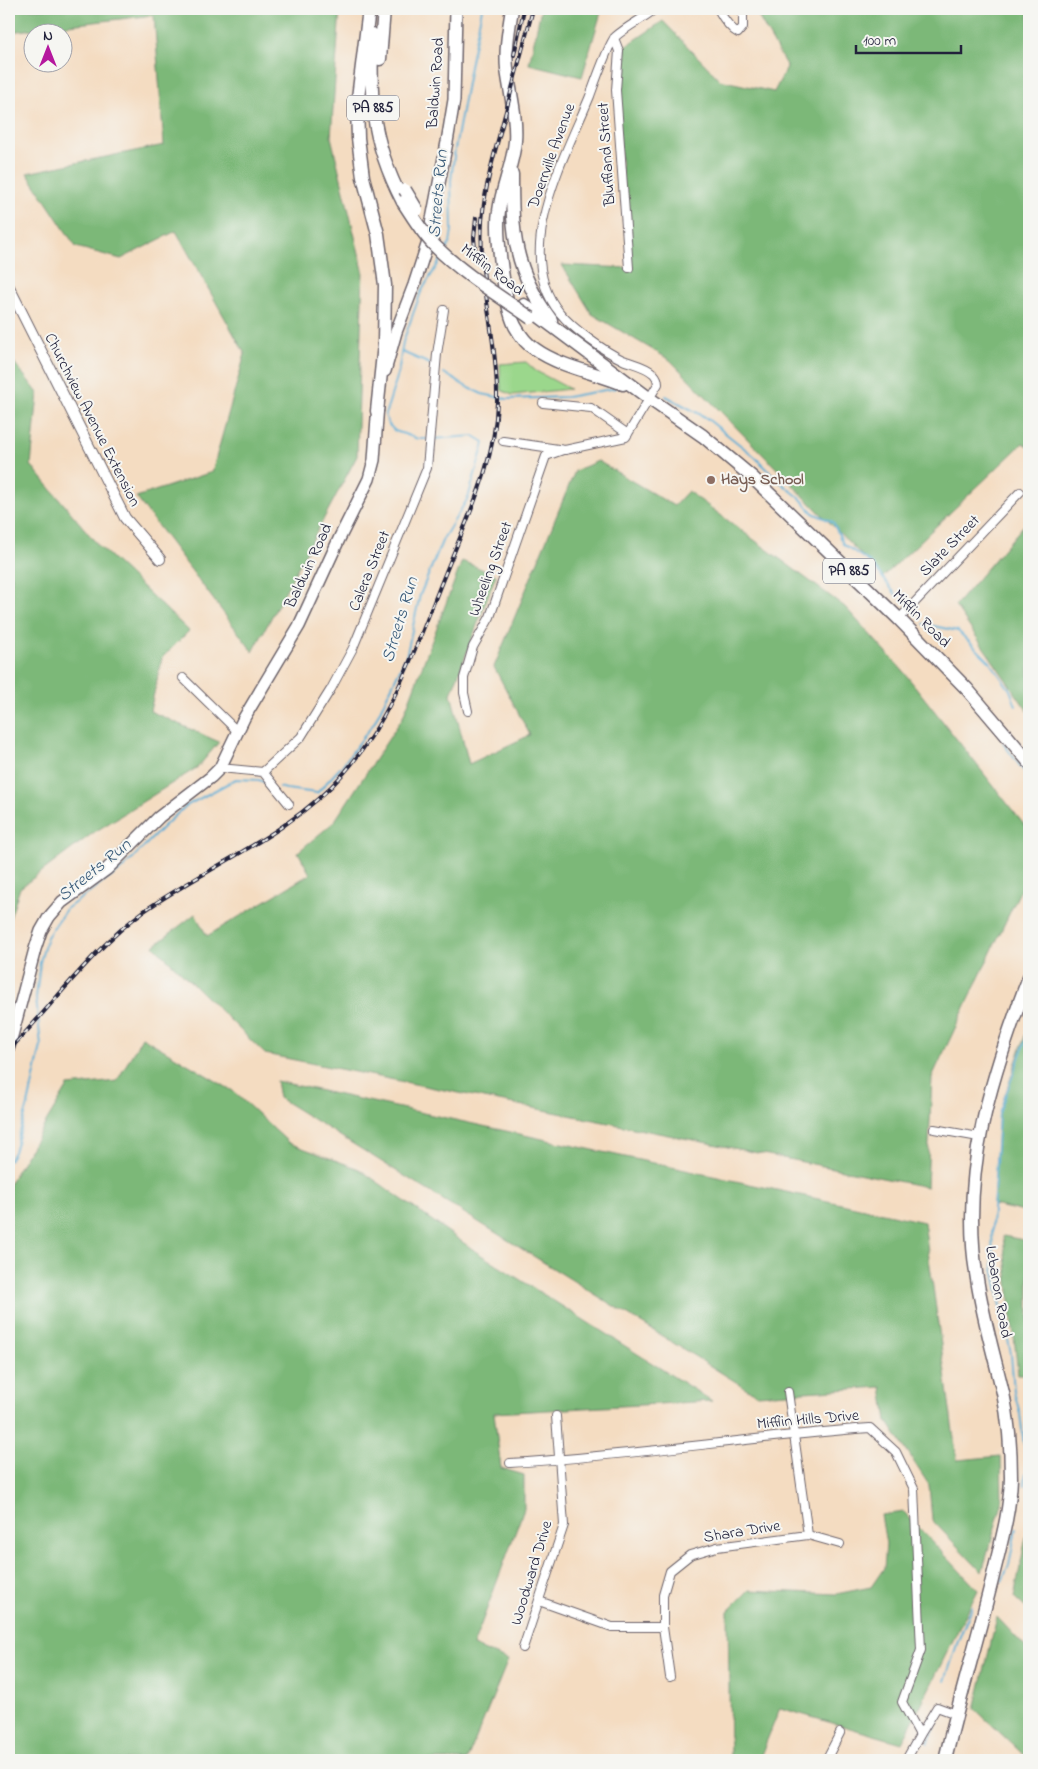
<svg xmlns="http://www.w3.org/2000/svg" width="1038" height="1769" viewBox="0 0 1038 1769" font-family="'Indie Flower',sans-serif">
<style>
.green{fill:#9bd78c;stroke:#5e7c64}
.forest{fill:#7cb878;stroke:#4f6d5a}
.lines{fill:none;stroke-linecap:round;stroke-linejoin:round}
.stream{stroke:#5aadd5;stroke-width:2}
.minor-casing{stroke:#6c636a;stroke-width:10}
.tertiary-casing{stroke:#6c636a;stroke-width:12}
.secondary-casing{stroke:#6c636a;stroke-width:14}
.primary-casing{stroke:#6c636a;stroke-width:15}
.minor{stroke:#fff;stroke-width:8}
.tertiary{stroke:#fff;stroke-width:10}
.secondary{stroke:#fff;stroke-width:11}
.primary{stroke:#fff;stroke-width:12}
.rail-casing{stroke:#22223b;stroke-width:4}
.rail{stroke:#f6f6f2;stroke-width:2;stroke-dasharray:5.5;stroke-linecap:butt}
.primary-bridge-casing{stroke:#6c636a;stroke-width:15;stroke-linecap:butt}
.primary-bridge{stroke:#fff;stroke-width:12}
.education-dot{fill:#8d6e63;stroke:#f6f6f2;stroke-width:2}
.labels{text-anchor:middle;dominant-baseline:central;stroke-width:4;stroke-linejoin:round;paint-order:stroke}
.shield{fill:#f6f6f2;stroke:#626272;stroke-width:1}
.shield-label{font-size:15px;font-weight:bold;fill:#22223b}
.street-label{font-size:16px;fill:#22223b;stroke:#f6f6f2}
.education-label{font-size:16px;font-weight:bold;fill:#785e54;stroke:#f6f6f2;text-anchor:start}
.water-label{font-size:18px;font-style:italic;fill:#385a79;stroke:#f6f6f2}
</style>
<rect width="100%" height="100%" fill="#f6f6f2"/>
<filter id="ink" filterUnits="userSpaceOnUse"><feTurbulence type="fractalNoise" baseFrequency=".02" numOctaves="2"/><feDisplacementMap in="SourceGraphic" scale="10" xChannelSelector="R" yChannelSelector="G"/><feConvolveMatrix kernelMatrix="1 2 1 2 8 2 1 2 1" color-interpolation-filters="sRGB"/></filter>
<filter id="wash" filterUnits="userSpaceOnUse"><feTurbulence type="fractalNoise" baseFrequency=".0096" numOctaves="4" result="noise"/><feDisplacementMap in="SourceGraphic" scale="20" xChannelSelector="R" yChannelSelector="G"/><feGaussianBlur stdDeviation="1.12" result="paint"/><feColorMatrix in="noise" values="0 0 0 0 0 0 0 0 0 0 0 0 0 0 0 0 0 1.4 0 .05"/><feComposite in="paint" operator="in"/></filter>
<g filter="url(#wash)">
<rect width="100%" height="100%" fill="#f4dcc1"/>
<path class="green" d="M526,362L536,371L570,389L512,395L501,390L500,364Z"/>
<path class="forest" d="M9,9H340L331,137L363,270L357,456L253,652L136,497L212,472L245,354L176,231L121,259L76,247L27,173L164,145L154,15L9,32Z
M541,9H602L582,77L529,64Z
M754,9H1029V448L1023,443L883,577L670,360L592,314L562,265L629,268L616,91L619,51L663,21L720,80L774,92L787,67Z
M9,356L38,393L31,465L98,545L189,631L162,658L150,711L219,742L198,767L93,833L20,888L9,921V594L12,576L9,575Z
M598,461L674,506L688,491L845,607L903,671L1029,831V872L932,1077L927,1187L265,1054L154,946L195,914L207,936L310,874L298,852L334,822L403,717L462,561L496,575L451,694L469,764L530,735L494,667L575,471Z
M1029,519V713L955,606Z
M1029,1024V1213L993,1205L999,1113Z
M142,1037L233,1091L289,1143L359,1169L478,1253L712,1401L494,1413L501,1468L524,1475V1509L473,1646L508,1660L467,1760H9V1184L68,1086L117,1081Z
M276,1081L924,1222L957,1460L1001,1456L1002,1504L982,1572L932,1520L929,1485L887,1421L882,1387L757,1395L279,1098Z
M1003,1236L1029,1241V1374H1018Z
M904,1512L978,1590L902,1743L780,1708L759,1760H730L728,1611L749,1590L836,1594L871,1587L884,1568L886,1544L881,1515Z
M1029,1522V1611L1014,1597Z
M997,1617L1029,1651V1760L975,1709Z"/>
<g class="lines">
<path class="stream" d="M446,250L450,243L452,230L451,180L455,149L471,61L482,9
M402,352L430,364
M444,373L465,386L482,394L507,399L567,397L616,388
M666,396L705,417L754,456L780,482L800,498L813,513L833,522L843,544L871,563L897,596
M427,439H419L395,431L389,425L385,415L398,374L403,342L413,314L421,292L441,259
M924,624L958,631L990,662L1010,690L1016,706
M1003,743L1029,778
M279,787L286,789L317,793L341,767L374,723L406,657L420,595L443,539L468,498L483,447L484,442L474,436L432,439
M9,1160L14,1152L28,1105L41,1046L36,998L40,962L47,937L66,909L122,869L166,824L186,806L236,779L259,780L269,784
M1024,1445L1020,1414L1014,1391L1011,1354L993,1268L992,1226L999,1113L1029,1031
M1025,1485L1026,1472
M1002,1581L1009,1565L1016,1529
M945,1681L958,1641L972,1607
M928,1743L935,1727"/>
</g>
</g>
<g filter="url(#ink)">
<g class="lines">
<defs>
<path id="minor" d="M718,9C723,18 729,28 738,33L743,27V9
M614,38L619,51L616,90L629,268
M543,403L591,408L628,434
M503,441L565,450L626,437L658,384C658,380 657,377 654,374C646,366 633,364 623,360C604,351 573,329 560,313C510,253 565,157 590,96C594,85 609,43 615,37C627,26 643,19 655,9
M899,619L1020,492
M183,678L237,731
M468,711L464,693V678L473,647L490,617L546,456L563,450
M220,768L263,772L301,737L331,689L353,648L427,468L437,354L444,310
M263,772L289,804
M934,1129L979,1137
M788,1392L808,1535
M510,1463C630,1456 750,1437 870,1428L896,1452L914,1489L921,1650L902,1702L920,1735
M539,1601L612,1627H663
M523,1648L564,1525L556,1416
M670,1677L663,1627V1595L670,1571L690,1555L717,1547L808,1535L840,1544
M826,1760L840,1733
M906,1760L920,1735L937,1707L956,1714"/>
<path id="tertiary" d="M9,287L125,518L160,559"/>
<path id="secondary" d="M385,371L396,332L414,285L427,245L447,142L454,100L456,9
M9,1047L35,949L41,931L49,917L62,902L107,869L159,817L211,777L220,768L244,718L299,626L340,537L369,479L374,460L378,404"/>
<path id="primary" d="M369,9L357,106L358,138L363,177L378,234L385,285L384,344L377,411
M512,9C509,28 505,49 507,69C510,93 517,117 515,141C513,165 502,187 499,211C495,233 505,306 515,326C520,335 526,344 535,349C560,367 594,372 623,384
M372,34C372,61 370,88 374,115C378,146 389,175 403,202
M380,59L384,9
M512,174C512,234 514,270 551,320
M524,305L650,399L703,436L752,477L899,619L967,689L1029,762
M945,1760C959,1700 977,1641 992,1580C1000,1546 1010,1513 1011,1478C1011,1450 1009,1421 1003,1393C994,1355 983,1318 977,1279C959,1174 992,1074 1029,977"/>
</defs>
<use href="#minor" class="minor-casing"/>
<use href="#tertiary" class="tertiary-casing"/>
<use href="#secondary" class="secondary-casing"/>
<use href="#primary" class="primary-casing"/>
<use href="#minor" class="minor"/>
<use href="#tertiary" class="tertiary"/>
<use href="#secondary" class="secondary"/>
<use href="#primary" class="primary"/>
<defs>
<path id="rail" d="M514,55L524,9
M476,258L474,238L476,218
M9,1050C54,1004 92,949 144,911C210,865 290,835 344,773C394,716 417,643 445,574C467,519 496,462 497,401C498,341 478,282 482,221C485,184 496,147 506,111C515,77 524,43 533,9"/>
</defs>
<use href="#rail" class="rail-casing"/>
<use href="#rail" class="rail"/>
<defs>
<path id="primary-bridge" d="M405,190L417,210
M403,202C413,217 422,233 435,246C463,274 498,295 531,318"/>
</defs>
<use href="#primary-bridge" class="primary-bridge-casing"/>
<use href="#primary-bridge" class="primary-bridge"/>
</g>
</g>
<circle class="education-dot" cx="711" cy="480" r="5"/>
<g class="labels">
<g class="shield">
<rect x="347" y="95.5" width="52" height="25" rx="4"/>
<rect x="823" y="558.5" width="52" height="25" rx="4"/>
</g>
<g class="shield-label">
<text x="373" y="108">PA 885</text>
<text x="849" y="571">PA 885</text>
</g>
<g class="street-label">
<text transform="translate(436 83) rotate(-86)">Baldwin Road</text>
<text transform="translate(607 154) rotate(-94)">Bluffland Street</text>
<text transform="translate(552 156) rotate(-70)">Doerrville Avenue</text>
<text transform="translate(492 270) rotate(37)">Mifflin Road</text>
<text transform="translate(92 420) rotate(63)">Churchview Avenue Extension</text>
<text transform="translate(950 546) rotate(-46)">Slate Street</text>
<text transform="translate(309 566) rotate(-65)">Baldwin Road</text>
<text transform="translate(491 569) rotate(-70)">Wheeling Street</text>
<text transform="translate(370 571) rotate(-68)">Calera Street</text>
<text transform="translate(921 619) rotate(45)">Mifflin Road</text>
<text transform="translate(998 1292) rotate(80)">Lebanon Road</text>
<text transform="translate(808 1420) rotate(-5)">Mifflin Hills Drive</text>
<text transform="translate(742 1532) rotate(-9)">Shara Drive</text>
<text transform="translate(532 1573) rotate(-73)">Woodward Drive</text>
</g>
<g class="education-label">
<text x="721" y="480">Hays School</text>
</g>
<g class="water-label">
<text transform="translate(439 194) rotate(-85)">Streets Run</text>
<text transform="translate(401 620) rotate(-73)">Streets Run</text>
<text transform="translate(95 871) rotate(-39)">Streets Run</text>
</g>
</g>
<rect width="1038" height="1769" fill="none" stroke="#f6f6f2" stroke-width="30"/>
<g transform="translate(48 48)"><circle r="24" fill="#f6f6f2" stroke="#a1a1a9"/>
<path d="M0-4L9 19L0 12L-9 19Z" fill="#b5179e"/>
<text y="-8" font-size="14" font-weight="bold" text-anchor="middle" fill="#22223b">N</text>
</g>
<path d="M856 45v8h105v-8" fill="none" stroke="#22223b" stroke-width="2.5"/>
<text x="863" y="45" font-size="15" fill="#22223b" stroke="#f6f6f2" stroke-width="4" paint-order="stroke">100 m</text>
</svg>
